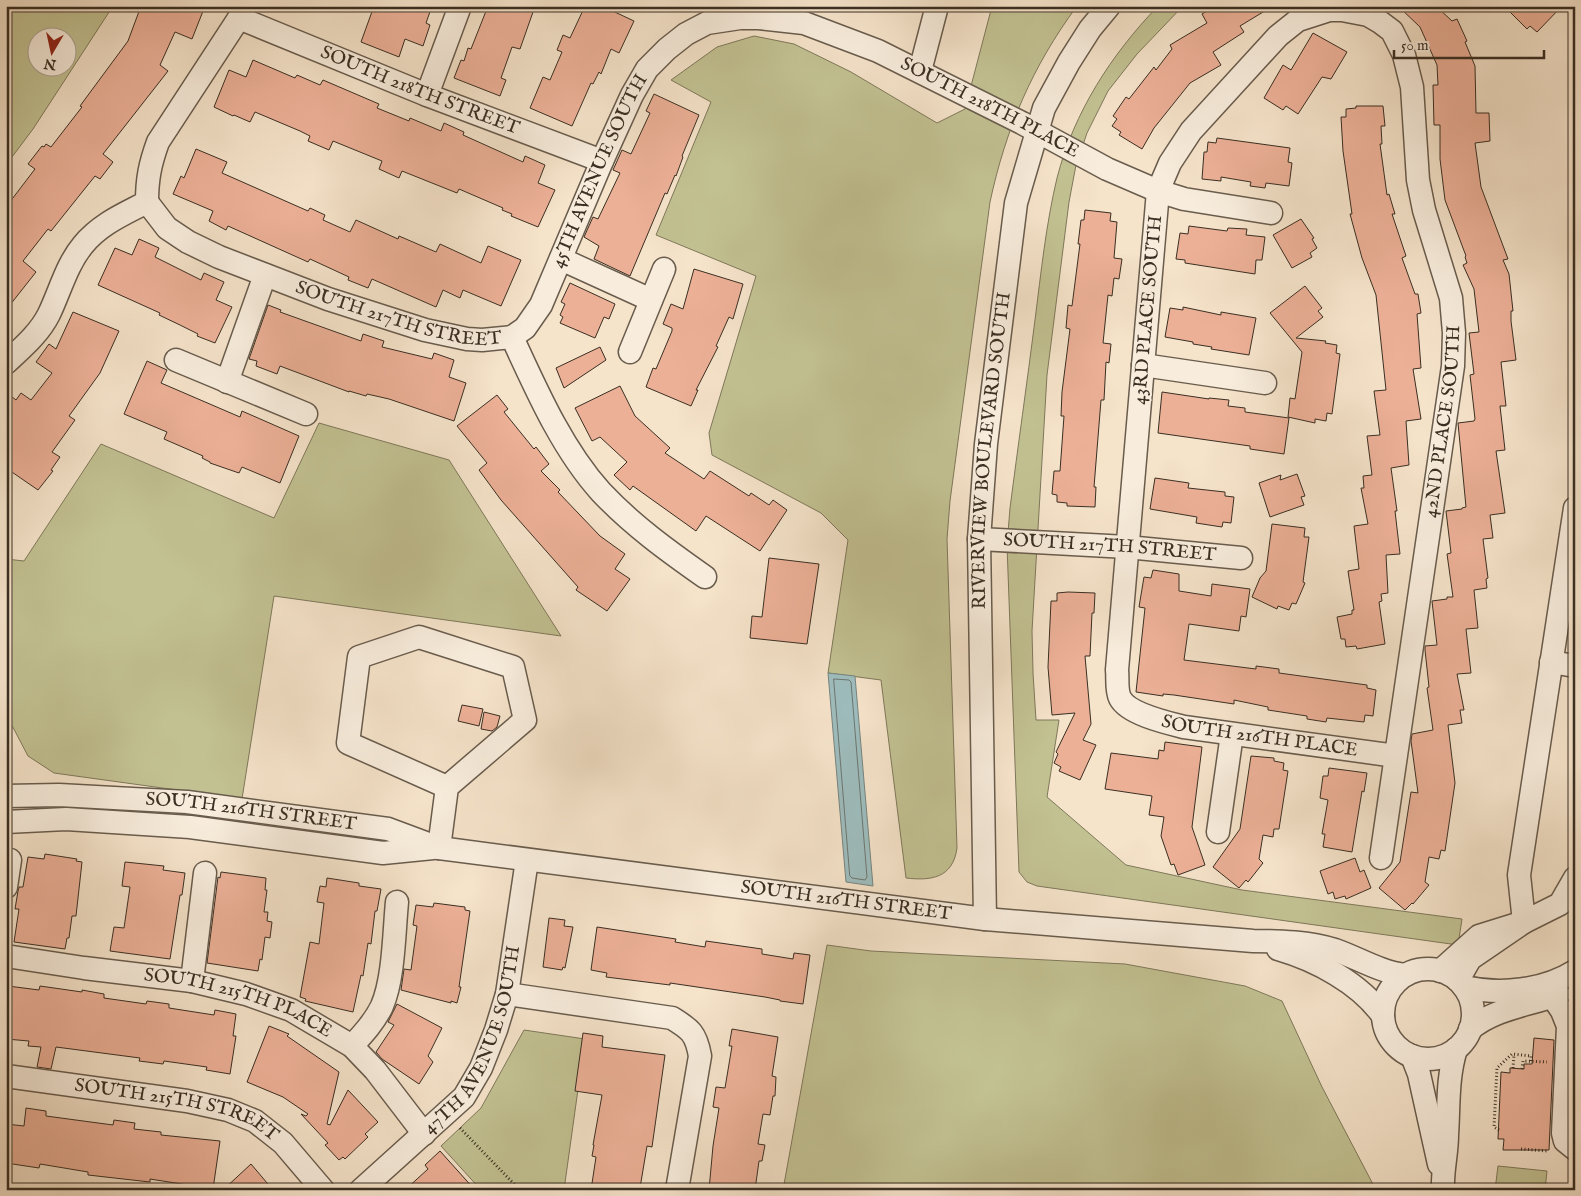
<svg xmlns="http://www.w3.org/2000/svg" width="1581" height="1196" viewBox="0 0 1581 1196" font-family="'IM FELL English',serif">
<style>
.green{fill:#c2c192;stroke:#7e785a;fill-rule:evenodd}
.water{fill:#9ebdbe;stroke:#768480}
.lines{fill:none;stroke-linecap:round;stroke-linejoin:round}
.shore{stroke:#6c7670;stroke-width:1}
.building{fill:#ecb097;stroke:#3a2f23}
.minor-casing{stroke:#695c4d;stroke-width:25}
.path{stroke:#3a2f23;stroke-width:3;stroke-dasharray:1 2.5;stroke-linecap:butt}
.minor{stroke:#f8eddd;stroke-width:22}
.labels{text-anchor:middle;dominant-baseline:central;stroke-width:4;stroke-linejoin:round;paint-order:stroke}
.street-label{font-size:19px;fill:#3a2f23;stroke:#f8eddd}
</style>
<rect width="100%" height="100%" fill="#f5e3ca"/>
<filter id="stains"><feTurbulence type="fractalNoise" baseFrequency=".004" numOctaves="4"/><feColorMatrix values="0 0 0 0 .2 0 0 0 0 .09 0 0 0 0 .02 0 0 0 .5 -.17"/></filter>
<radialGradient id="worn" r=".72"><stop offset=".6" stop-color="#630" stop-opacity="0"/><stop offset="1" stop-color="#630" stop-opacity=".3"/></radialGradient>
<path class="green" d="M6,6H113L33,129L6,165ZM38,38H68V68H38Z
M992,6H1077C1032,67 1006,128 990,202L950,501L947,539L957,848C953,878 931,881 906,878L881,680L828,673L848,540L821,513L712,455L709,433L756,276L656,235L711,102L671,80L717,47L754,36L794,44L851,72L937,123L965,109Z
M1158,6H1183L1137,54L1108,91L1087,133L1076,165L1069,202L1047,375L1032,631L1033,673L1036,720H1059L1047,797L1126,865L1242,890L1462,919L1458,945L1037,886L1027,882L1019,872L1007,545L1010,508C1018,446 1027,383 1035,320C1041,273 1046,224 1057,178C1074,112 1111,55 1158,6Z
M319,423L449,460L561,636L274,596L242,799L54,773L28,756L6,714V559L24,561L101,444L274,518Z
M827,945L871,951L1125,964L1245,986L1282,1001L1322,1087L1376,1190H783Z
M524,1030L585,1039L564,1190H481L441,1146L481,1108Z
M1498,1166L1547,1171L1545,1190H1495Z"/>
<path class="water" d="M828,673L855,676L873,886L846,882Z"/>
<g class="lines">
<path class="shore" d="M834,679L849,680L851,682L867,877L865,880L852,878L850,876Z"/>
</g>
<path class="building" d="M141,6H205L192,39L175,32L160,65L168,71L103,154L113,162L100,179L95,176L51,231L48,229L23,261L36,272L6,310V207L35,169L28,164L42,146L44,147L46,144L51,147L82,107L80,106L128,41Z
M374,6H432L426,23L430,25L423,46L405,39L399,57L361,42Z
M488,6H518L533,12L520,49L512,47L501,78L506,80L500,96L454,78L461,60L464,61L468,48L471,49Z
M585,6H602L634,21L619,53L611,49L601,74L599,72L593,84L591,83L572,126L530,108L543,77L550,80L562,52L557,50L563,35L570,38Z
M1215,6H1273L1240,26L1244,32L1213,52L1221,65L1190,83L1154,128L1142,149L1119,135L1121,132L1112,126L1117,119L1113,116L1126,97L1129,99L1154,67L1156,70L1172,49L1170,45L1207,23L1202,14Z
M1398,6H1436L1452,21L1457,19L1467,41L1465,42L1475,66L1476,113H1489L1490,141L1475,143L1481,187L1508,259L1503,260L1509,274L1513,311H1511V321L1516,360L1501,362L1506,406H1500L1505,450L1496,451L1505,513L1490,515L1493,538L1483,539L1488,578L1486,579L1487,588L1474,590L1478,628L1466,629L1471,673L1457,674L1464,710H1460L1462,723L1448,725L1455,783L1445,851L1441,850L1439,859L1429,857L1425,882L1429,885L1413,904L1412,903L1405,910L1379,888L1400,862L1411,792L1418,793L1411,741L1412,734L1433,730L1427,688L1429,687L1425,650V646L1437,645L1432,601L1447,599V597H1453L1447,554L1451,553L1446,511L1462,509V508L1466,507L1458,423L1474,421L1475,419L1470,375L1474,374L1469,333L1479,332L1474,289L1463,265L1467,263L1465,257L1466,256L1445,200L1440,159V125H1434L1433,85H1438L1437,65L1420,27Z
M1504,6H1562L1537,32L1530,26L1527,29Z
M1313,33L1347,52L1331,79L1322,77L1298,114L1286,106L1283,110L1264,98L1283,65L1291,70Z
M253,60L295,78L297,75L320,85L323,80L379,104L377,108L409,121L410,118L441,131L444,123L464,132L463,135L523,162L525,156L545,165L538,183L555,190L538,227L511,216L512,214L502,210L503,208L459,189L457,193L402,171L399,178L379,169L382,161L333,141L329,150L308,141L310,136L300,131L255,112L250,122L234,115L233,116L214,107L229,70L246,77Z
M654,94L699,115L682,156L683,157L676,176L675,175L667,194L665,193L630,276L594,259L599,246L584,237L593,217L598,219L620,173L613,170L622,150L631,154L650,113L646,111Z
M1356,106H1383L1385,126H1381L1382,144H1380L1387,195L1389,194L1395,214H1392L1406,256L1402,258L1415,294H1418L1421,313L1417,314L1421,368L1413,369L1421,419L1406,421L1409,465L1391,468L1397,511H1395L1400,554L1386,555L1388,593L1381,594L1382,601L1379,602L1385,644L1357,649L1356,646L1346,647L1345,639H1341L1337,617L1352,614V610H1354L1348,571L1359,569L1354,526L1368,524L1361,488H1364L1363,476L1372,475L1367,436L1380,435L1374,391L1386,390L1376,295L1362,258L1350,214H1352L1343,151L1341,117H1346V109L1356,108Z
M1217,138L1290,148L1288,162L1292,163L1289,186L1266,183L1265,188L1250,186L1251,182L1221,177V181L1202,179L1204,152H1207L1208,142L1216,143Z
M196,149L227,162L222,173L308,211L310,208L325,215L323,220L350,232L356,220L398,239L399,236L436,252L440,244L481,263L488,246L521,260L501,306L463,290L460,298L443,290L436,307L372,279L368,288L348,280L349,277L310,259L308,262L228,226L226,230L209,221L213,211L173,194L181,176L184,178Z
M1085,210L1111,213L1110,221L1117,222L1114,258L1122,259L1119,279L1114,278L1112,296L1108,295L1103,343L1111,344L1109,363L1106,362L1104,400H1101L1094,487H1096L1095,507L1067,506V503L1057,502V495L1052,494L1054,471H1060L1064,416H1061L1062,392L1070,329L1066,328L1068,305L1072,306L1080,244H1078L1081,220H1084Z
M1301,219L1314,238L1312,239L1317,248L1310,253L1312,257L1292,268L1273,235Z
M1189,226L1227,231L1228,228L1247,229L1246,235L1265,237L1262,260H1256L1255,274L1185,263V260L1176,259L1180,233L1188,234Z
M139,239L159,248L155,257L201,280L204,273L224,282L216,300L232,307L215,343L197,336L198,334L180,325L159,315L160,313L98,285L115,248L132,255Z
M694,269L743,284L733,319L729,317L716,346L718,347L696,390H698L691,406L646,387L653,368L656,369L672,331V328L663,324L671,304L683,309Z
M570,283L615,304L609,319L604,317L595,338L560,323L563,317L560,315L565,304L561,302Z
M1305,286L1322,308L1318,311L1323,317L1296,338L1326,341L1325,343L1337,345L1336,353L1340,354L1332,414L1327,413L1326,421L1315,419V423L1288,417L1290,398L1295,399L1302,352L1270,313Z
M268,305L281,310L280,312L361,341L363,334L384,341L382,347L432,359L434,353L454,360L449,377L466,383L454,421L389,399L367,394L366,396L349,391V392L280,366L277,374L256,366L257,361L249,359Z
M1183,307L1221,315V312L1256,318L1249,355L1211,349L1212,347L1193,344V342L1165,337L1170,308L1183,310Z
M73,312L119,331L100,373L69,416L75,420L52,452L60,457L51,470L53,471L38,490L6,468V392L16,400L21,393L31,400L52,373L36,362L49,344L56,349Z
M600,347L606,360L564,388L556,368Z
M147,361L167,370L161,383L240,417L242,411L299,436L280,483L242,467L239,473L210,463V462L202,458L203,456L164,439L167,432L124,414Z
M620,386L635,416L670,448L665,453L704,479L710,471L749,496L751,493L769,505L773,500L787,510L760,551L706,516L696,531L633,486L630,490L614,475L627,462L600,437L592,441L575,408Z
M1162,392L1209,399V398L1229,400L1228,406L1245,408V412L1289,418L1284,454L1250,449V446L1158,433Z
M497,395L508,409L504,412L534,449L536,447L549,464L541,471L560,490L558,492L600,536L625,554L615,569L630,579L607,611L576,590L578,587L501,500L479,470L487,463L457,426Z
M1297,474L1305,496L1301,497L1304,505L1270,517L1259,483L1281,475L1280,480Z
M1155,478L1189,483L1188,488L1225,492V496L1234,497L1231,523L1223,522L1222,527L1196,523L1197,517L1150,509Z
M1272,524L1305,528L1304,537H1309L1303,582L1305,583L1296,604L1292,603L1289,610L1278,606L1277,609L1252,597L1260,578L1266,571Z
M769,558L819,564L807,644L750,638L752,616L762,617Z
M1153,570L1179,574V591L1211,596L1212,584L1250,589L1246,617L1241,616L1239,631L1189,624L1184,660L1256,669V666L1279,669V673L1367,685V688L1376,690L1373,716L1365,715L1364,722L1327,718L1326,722L1307,719V716L1268,710V707L1234,700V704L1174,695L1163,694V696L1136,692L1145,608L1139,607L1144,577L1151,578Z
M1068,592L1095,593L1094,613H1092L1090,656H1085L1091,724L1083,740L1096,745L1080,780L1059,771L1061,767L1054,763L1058,754L1056,752L1075,713L1052,715L1048,667L1051,601H1057V593Z
M462,705L483,709L479,726L458,721Z
M484,712L500,716L497,727L492,731L481,729Z
M1165,742L1202,747L1192,827L1205,865L1178,875L1174,864L1171,865L1161,836L1164,817L1149,815L1152,796L1105,789L1111,753L1158,759L1159,750L1164,751Z
M1251,756L1274,758V761L1284,763L1283,770L1288,771L1279,829H1274L1273,837L1263,835L1259,859L1263,863L1248,882L1246,880L1239,888L1213,867L1240,829Z
M1329,768L1367,773L1364,792L1362,791L1352,852L1323,847L1325,834H1322L1328,800L1320,798L1323,776H1328Z
M45,854L77,859L76,861L82,862L76,916H72L69,938H67L65,949L14,942L19,909H15L18,891L19,887H23L28,857L44,859Z
M1355,858L1360,872L1364,870L1371,888L1346,899L1345,896L1335,899L1333,892L1328,894L1320,871Z
M125,862L164,866L163,870L185,873L182,895H180L170,959L110,951L114,927L124,928L130,887L122,886Z
M221,872L266,878L265,890H267L264,912H268L267,921L272,922L270,938L265,937L262,960L260,959L258,971L207,963L218,877L220,878Z
M327,878L359,883V886L381,889L377,911H375L371,944L368,943L363,976L361,975L353,1012L305,1001L306,999L300,997L310,942L319,944L324,903L317,902L320,886L326,887Z
M434,903L465,907V910L470,911L459,987H461L457,1003L451,1001V1003L401,990L404,969L411,970L417,926L413,925L416,905L433,907Z
M549,918L565,920L564,926L573,927L565,968L563,967L562,970L543,967Z
M597,927L676,939L675,942L705,947L706,941L762,949V954L793,959L794,953L810,955L803,1004L780,1001V1000L765,997L670,983V985L606,977L607,973L591,970Z
M8,986L39,990L40,986L82,992V990L104,994V998L146,1004L147,1001L169,1004V1008L214,1015L215,1010L236,1014L233,1036H236L230,1074L206,1070L207,1067L164,1061L163,1064L139,1061L140,1058L56,1047L51,1069L37,1067L41,1047L28,1046L29,1041L6,1039V988H8Z
M397,1004L442,1028L428,1056L433,1062L419,1084L382,1059L376,1052L394,1025L388,1022Z
M269,1026L289,1034L287,1036L339,1072L327,1124L330,1125L348,1090L378,1122L365,1134L368,1137L345,1159L343,1157L339,1160L325,1145L328,1143L301,1114L306,1116L308,1114L283,1097L247,1082Z
M732,1029L778,1037L772,1076L776,1077L775,1096H773L770,1115L763,1114L758,1144L765,1145L762,1161H759L755,1190H709L713,1146L719,1108L713,1107L716,1087L725,1088L732,1046H729Z
M583,1033L603,1036L602,1047L665,1055L652,1147L647,1146L640,1188L637,1187L636,1190H591L596,1157L592,1156L594,1145H593L602,1095L575,1091Z
M1534,1038L1554,1040L1549,1150H1503L1504,1139H1498L1501,1072L1510,1073V1068L1524,1069V1064H1532Z
M26,1108L46,1111V1116L113,1125L114,1120L135,1123L134,1129L161,1132V1135L220,1141L213,1189L150,1179V1182L88,1175V1172L40,1164L39,1168L6,1163V1124L24,1126Z
M440,1151L475,1190H405L428,1169L425,1165Z
M251,1164L273,1190H223Z"/>
<g class="lines">
<defs>
<g id="minor">
<path id="s1" d="M239,18L427,95L602,161"/>
<path d="M920,71L937,6"/>
<path d="M427,95L460,6"/>
<path id="s2" d="M147,202L167,228L188,242L219,257L328,299L425,330L467,339L482,340L512,337C536,389 562,449 601,492C632,525 668,551 705,577"/>
<path d="M561,259L651,300"/>
<path id="s3" d="M512,337L525,328L541,305L602,161L632,95L647,69L667,49L686,34L707,23L740,18H759L804,23L878,51L1022,123L1107,169L1158,191L1184,199L1271,213"/>
<path d="M630,352L664,269"/>
<path d="M176,360L306,414"/>
<path d="M6,363C22,348 39,334 49,314C60,291 67,264 83,245C100,224 124,214 147,202C147,179 150,164 158,142L239,18L245,6"/>
<path d="M1143,365L1265,383"/>
<path d="M227,382L265,275"/>
<path d="M1575,508L1519,875L1524,922L1560,904L1575,878"/>
<path id="s4" d="M979,539L1127,547L1241,558"/>
<path d="M1551,662L1575,666"/>
<path id="s5" d="M6,796L59,795L187,802L388,829L439,848L985,919L1253,941C1281,941 1309,942 1335,950C1358,958 1380,972 1405,975"/>
<path d="M6,822L66,819L190,827L383,853L433,848"/>
<path d="M1218,832L1232,734"/>
<path d="M439,848L447,787L348,743L359,657L419,637L513,667L525,720L447,787"/>
<path id="s6" d="M1381,858L1453,366L1454,333L1451,298L1424,210L1418,180L1412,87L1404,55L1392,31L1380,22L1368,15L1342,10H1329L1298,20L1278,36L1191,131L1170,163L1158,191L1117,670C1118,678 1116,690 1120,698C1128,714 1168,723 1184,727L1396,756"/>
<path d="M6,887L10,860"/>
<path id="s7" d="M985,919L979,539L986,444L1016,203L1044,108L1069,62L1090,29L1109,6"/>
<path d="M1278,949C1316,960 1360,983 1383,1016"/>
<path id="s8" d="M6,956L84,968L192,981L246,994L291,1010L352,1046L375,1070L424,1134"/>
<circle cx="1428" cy="1014" r="45"/>
<path d="M1440,971L1479,936L1524,922L1470,959L1458,980"/>
<path d="M192,981L205,873"/>
<path d="M1464,987C1500,995 1543,991 1575,971"/>
<path d="M507,994L672,1018C690,1029 696,1033 700,1056L677,1190"/>
<path d="M1552,996L1562,1011L1568,1026L1563,1133L1565,1141L1575,1149"/>
<path d="M1470,1029C1498,1007 1528,1006 1559,994"/>
<path d="M352,1046C363,1034 375,1021 382,1006C394,978 394,932 397,902"/>
<path d="M1412,1056L1419,1074L1439,1164"/>
<path id="s9" d="M6,1076L187,1101L228,1110L255,1121L283,1143L323,1190"/>
<path id="s10" d="M361,1190L464,1097L481,1068L496,1030L507,994L527,860"/>
<path d="M1443,1190C1442,1171 1447,1154 1447,1135C1449,1106 1447,1078 1456,1049"/>
</g>
</defs>
<use href="#minor" class="minor-casing"/>
<path class="path" d="M1513,1068L1514,1055
M1522,1069L1523,1061L1547,1062
M460,1128L514,1184L513,1190
M1499,1130L1494,1127L1497,1068L1512,1054L1531,1056V1062
M1521,1149L1547,1151"/>
<use href="#minor" class="minor"/>
</g>
<g class="labels">
<g class="street-label">
<text stroke="none"><textPath href="#s1" startOffset="195">SOUTH 218TH STREET</textPath></text>
<text stroke="none"><textPath href="#s3" startOffset="681">SOUTH 218TH PLACE</textPath></text>
<text stroke="none"><textPath href="#s3" startOffset="190">45TH AVENUE SOUTH</textPath></text>
<text stroke="none"><textPath href="#s2" startOffset="282">SOUTH 217TH STREET</textPath></text>
<text transform="translate(1148 310) rotate(-85)">43RD PLACE SOUTH</text>
<text stroke="none"><textPath href="#s6" startOffset="441">42ND PLACE SOUTH</textPath></text>
<text stroke="none"><textPath href="#s7" startOffset="469">RIVERVIEW BOULEVARD SOUTH</textPath></text>
<text stroke="none"><textPath href="#s4" startOffset="131">SOUTH 217TH STREET</textPath></text>
<text stroke="none"><textPath href="#s6" startOffset="1822">SOUTH 216TH PLACE</textPath></text>
<text stroke="none"><textPath href="#s5" startOffset="246">SOUTH 216TH STREET</textPath></text>
<text stroke="none"><textPath href="#s5" startOffset="849">SOUTH 216TH STREET</textPath></text>
<text stroke="none"><textPath href="#s8" startOffset="238">SOUTH 215TH PLACE</textPath></text>
<text stroke="none"><textPath href="#s10" startOffset="194">47TH AVENUE SOUTH</textPath></text>
<text stroke="none"><textPath href="#s9" startOffset="175">SOUTH 215TH STREET</textPath></text>
</g>
</g>
<rect width="1581" height="1196" fill="none" stroke="#f5e3ca" stroke-width="25"/>
<rect x="8" y="8" width="1566" height="1181" fill="none" stroke="#3a2f23" stroke-width="2.5"/>
<rect x="12" y="12" width="1556" height="1171" fill="none" stroke="#3a2f23"/>
<g transform="translate(52 52) rotate(189)"><circle r="24" fill="#f8eddd" stroke="#aca193"/>
<path d="M0-4L9 19L0 12L-9 19Z" fill="#8f2418"/>
<text y="-8" font-size="14" font-weight="bold" text-anchor="middle" fill="#3a2f23">N</text>
</g>
<path d="M1394 50v8h150v-8" fill="none" stroke="#3a2f23" stroke-width="2.5"/>
<text x="1401" y="50" font-size="15" fill="#3a2f23" stroke="#f8eddd" stroke-width="4" paint-order="stroke">50 m</text>
<rect width="100%" height="100%" filter="url(#stains)"/>
<rect width="100%" height="100%" fill="url(#worn)"/>
</svg>
